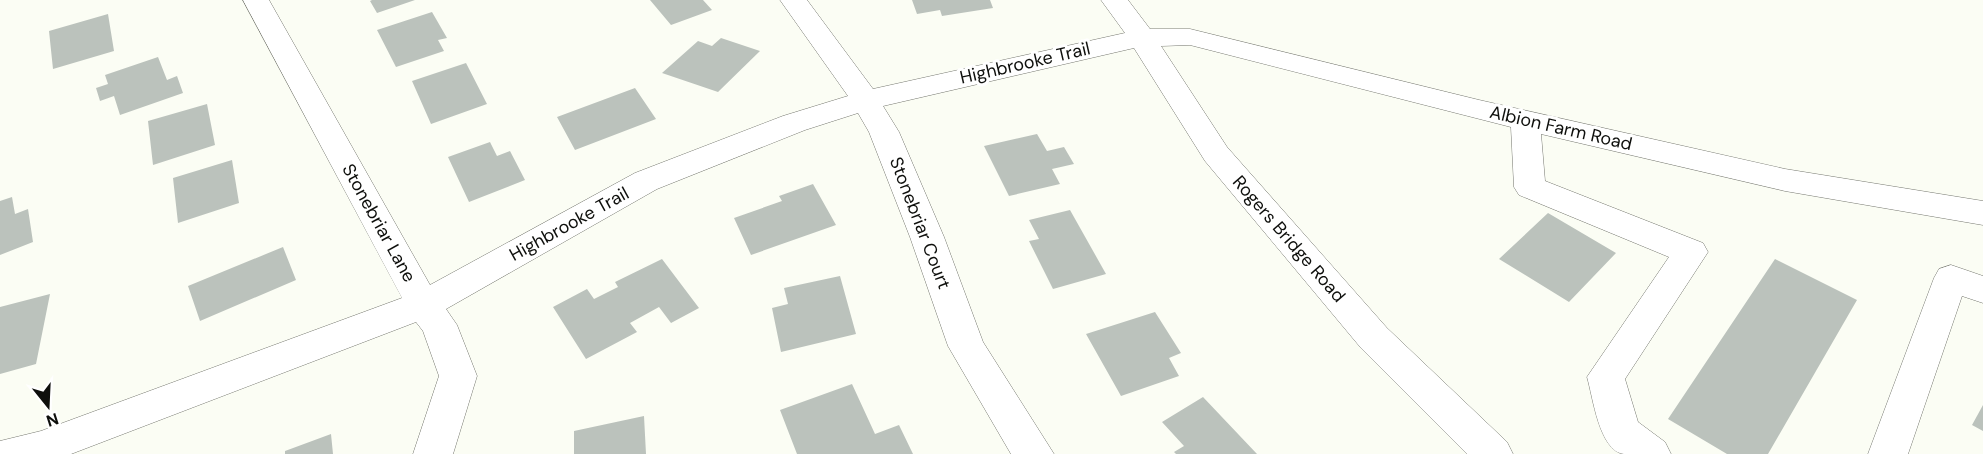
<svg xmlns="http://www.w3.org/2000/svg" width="1983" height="454" viewBox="0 0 1983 454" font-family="'DM Sans',sans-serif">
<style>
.building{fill:#bbc2bc}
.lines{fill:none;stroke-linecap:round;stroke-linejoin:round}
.minor-casing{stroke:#767870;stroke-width:1}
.minor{fill:#fff;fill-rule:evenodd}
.labels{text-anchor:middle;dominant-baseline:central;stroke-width:6;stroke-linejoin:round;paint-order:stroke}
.street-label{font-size:18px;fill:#0e0f0c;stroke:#fff}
</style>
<rect width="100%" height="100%" fill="#fbfdf4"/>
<path class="building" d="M372,0H415L377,13L370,1Z
M650,0H703L712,10L671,25Z
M912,0H990L993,8L942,16L940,10L917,14Z
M432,12L447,38L438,40L444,51L396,67L377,30Z
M108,14L114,51L53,69L49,31Z
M721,38L760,51L718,92L662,73L698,41L712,46Z
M158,57L167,80L177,76L183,93L120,115L114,96L100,101L96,88L108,84L105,75Z
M466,63L487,104L431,124L412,81Z
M635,88L656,119L575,150L557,117Z
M207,104L215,145L153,165L148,121Z
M1037,134L1047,151L1064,147L1074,164L1052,169L1060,184L1009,196L984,146Z
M490,142L497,156L510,151L525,180L469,202L448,157Z
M232,160L239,203L178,223L173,178Z
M813,184L836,225L751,255L734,218L782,201L779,196Z
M12,197L15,214L28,209L33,242L0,255V201Z
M1070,210L1106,274L1053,289L1029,241L1039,239L1029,220Z
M1548,213L1616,253L1569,302L1499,259Z
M283,247L296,280L200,321L188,286Z
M662,259L699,308L671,323L659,307L630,323L637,332L586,359L553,307L587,289L594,299L618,287L615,282Z
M1775,259L1857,300L1768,454H1727L1668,419Z
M840,276L856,334L781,352L772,308L788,304L784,288Z
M50,294L36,364L0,374V307Z
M1155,312L1181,353L1169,358L1179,376L1121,396L1086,334Z
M852,384L875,434L899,425L913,454H797L780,410Z
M1203,397L1257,454H1176L1174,452L1184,446L1162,422Z
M1983,405V431L1972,425Z
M644,416L646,454H574V431Z
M331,434L333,454H285V451Z"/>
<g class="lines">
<defs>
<path id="minor" d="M243,0H269L430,285L635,173L783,116L848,96L780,0H807L873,89L1125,33L1101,0H1128L1150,29H1190L1479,100L1785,169L1983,201V225L1785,191L1541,134L1545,181L1703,243L1708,252L1625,379L1638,422L1665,442L1671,454C1655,454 1639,454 1624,454C1599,451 1593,397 1587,377L1669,257L1519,195L1514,187L1511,127L1190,45L1161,46L1227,147L1387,328L1507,442L1513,454H1467L1361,348L1205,161L1134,48L883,106L899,132L944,237L983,342L1054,454H1011L948,346L910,237L869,132L858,113L805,130L657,189L446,309L457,325L477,376L453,454H413L439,376L423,331L416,322L71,454H0V441L41,431L402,298Z
M1951,265L1983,276V303L1962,296L1908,454H1868L1934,278L1939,269Z"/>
</defs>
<use href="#minor" class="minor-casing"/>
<use href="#minor" class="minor"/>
</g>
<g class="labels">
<g class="street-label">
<text transform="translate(1025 63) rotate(-13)">Highbrooke Trail</text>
<text transform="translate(1561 128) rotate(13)">Albion Farm Road</text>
<text transform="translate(379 223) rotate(61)">Stonebriar Lane</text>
<text transform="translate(920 223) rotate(69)">Stonebriar Court</text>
<text transform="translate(569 224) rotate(-29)">Highbrooke Trail</text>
<text transform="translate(1289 239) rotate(49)">Rogers Bridge Road</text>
</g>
</g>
<g transform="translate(48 406) rotate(162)" stroke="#ffffff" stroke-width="4.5" paint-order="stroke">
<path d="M0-4.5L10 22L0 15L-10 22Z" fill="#0e0f0c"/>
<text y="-9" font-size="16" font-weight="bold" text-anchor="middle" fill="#0e0f0c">N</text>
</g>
</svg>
